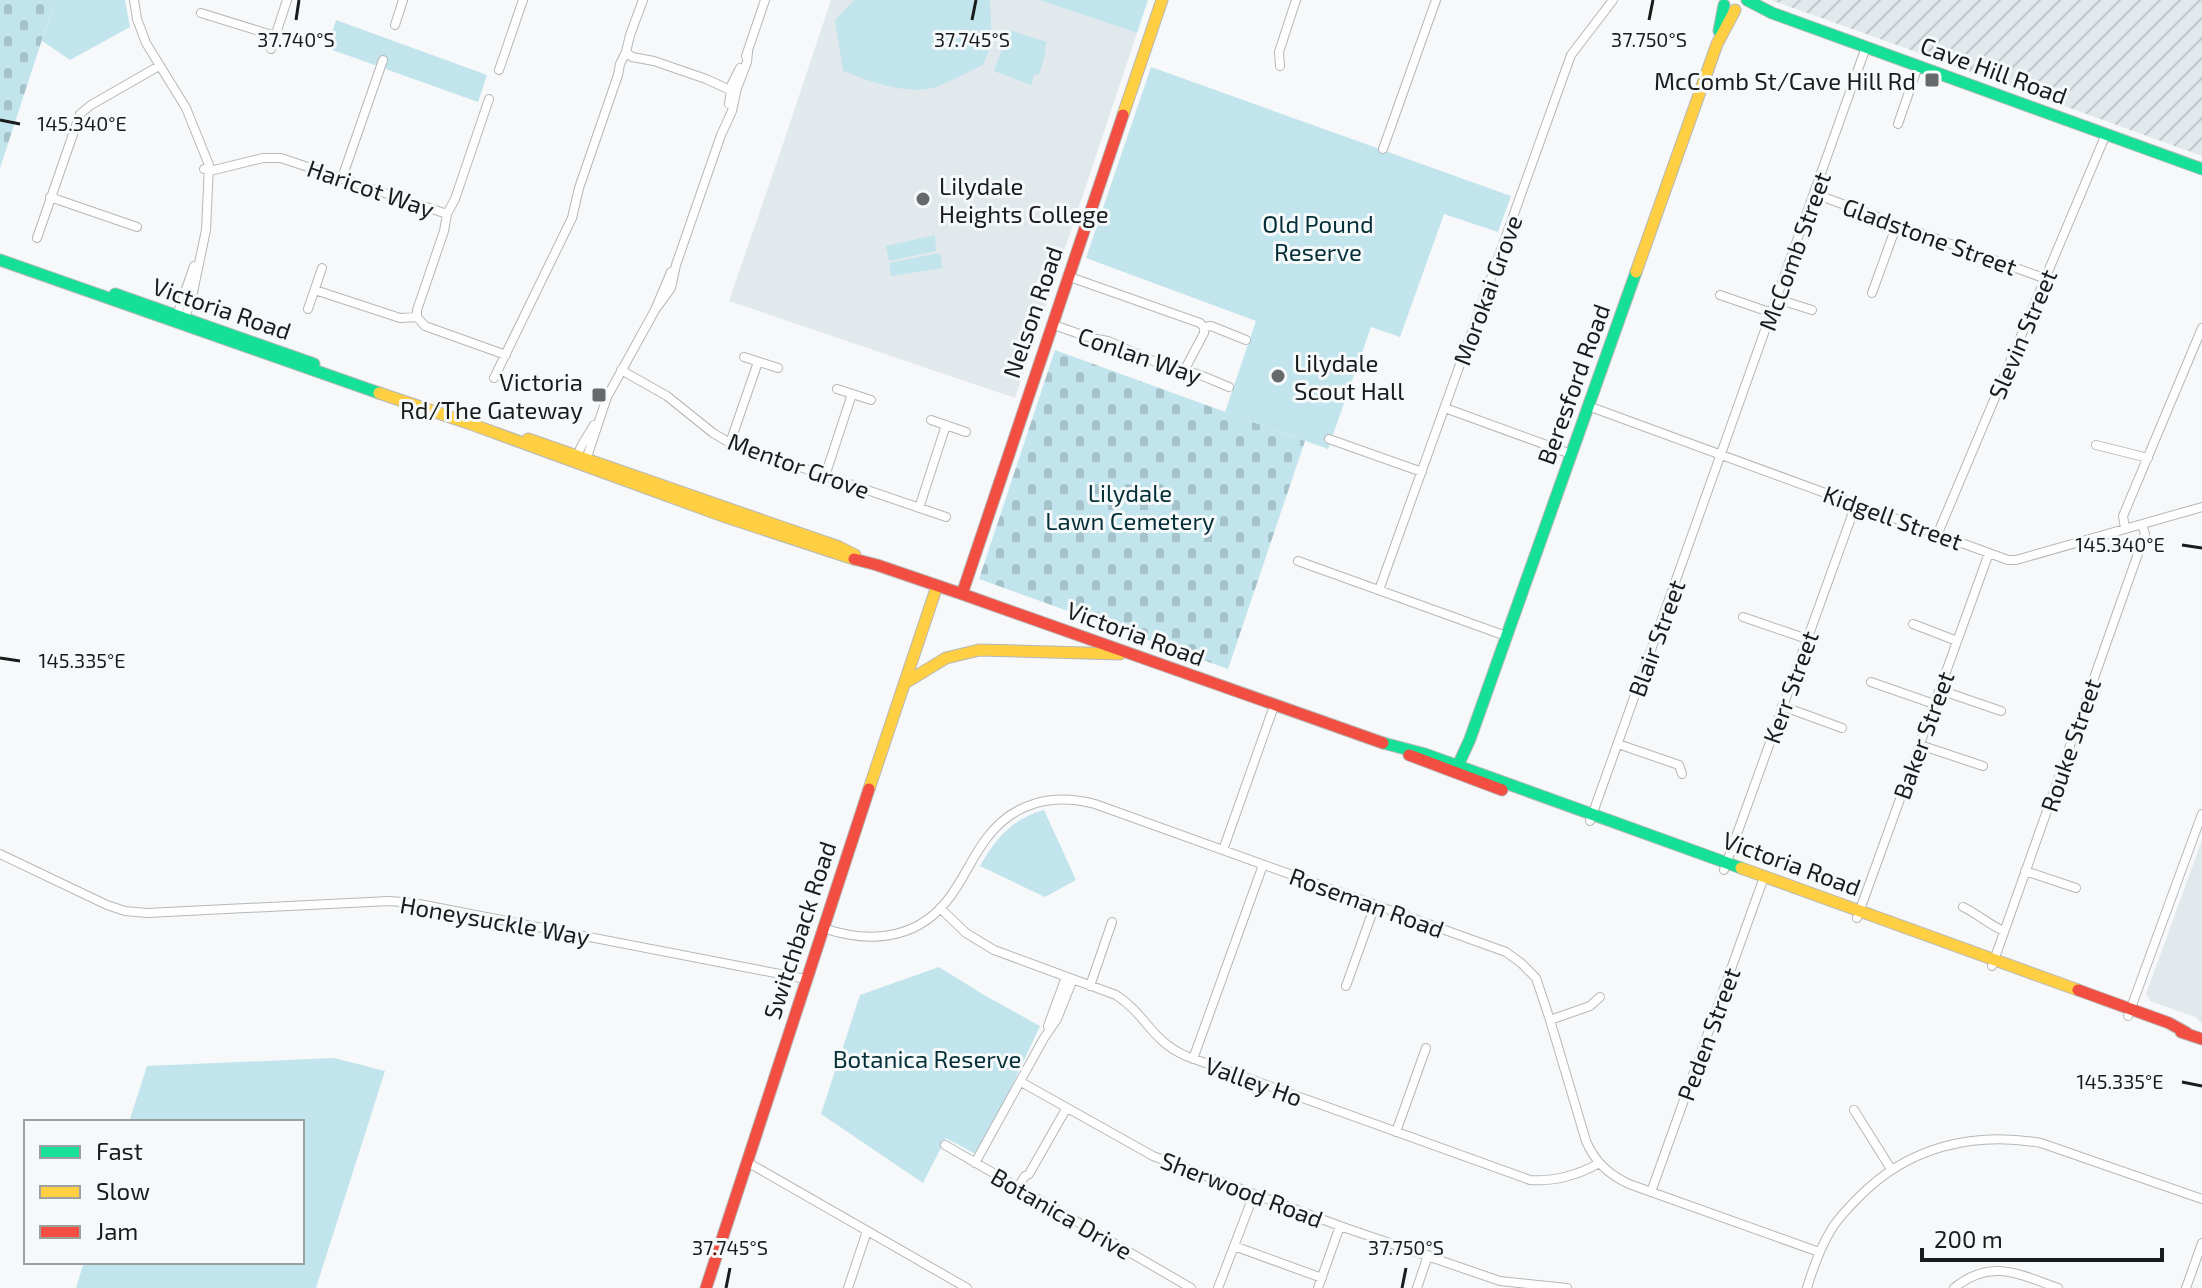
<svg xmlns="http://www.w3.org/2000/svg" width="2202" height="1288" viewBox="0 0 2202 1288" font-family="'Exo 2',sans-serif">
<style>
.built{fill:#e2e9ec}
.industrial{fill:url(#industrial-furrows)}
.green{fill:#c2e4ed}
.cemetery{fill:url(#cemetery-stones)}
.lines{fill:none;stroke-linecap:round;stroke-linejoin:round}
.street-casing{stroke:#b6b7b8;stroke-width:10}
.fast-casing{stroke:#b6b7b8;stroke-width:13}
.slow-casing{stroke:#b6b7b8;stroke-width:13}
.jam-casing{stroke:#b6b7b8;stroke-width:13}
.street{stroke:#fefefe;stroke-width:8}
.fast{stroke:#16e098;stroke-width:11}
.slow{stroke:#ffcf43;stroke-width:11}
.jam{stroke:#f24e42;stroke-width:11}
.ticks{fill:none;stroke:#1a1b1c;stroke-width:3}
.poi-dot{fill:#676869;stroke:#f5f9fa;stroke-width:3}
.labels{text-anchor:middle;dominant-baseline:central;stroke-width:6;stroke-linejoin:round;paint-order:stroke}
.street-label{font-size:24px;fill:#1a1b1c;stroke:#f5f9fa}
.poi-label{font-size:24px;fill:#1a1b1c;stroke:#f5f9fa;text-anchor:end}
.park-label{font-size:24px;fill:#052f38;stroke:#f5f9fa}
.ticks-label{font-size:20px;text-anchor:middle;fill:#1a1b1c;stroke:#f5f9fa;stroke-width:6;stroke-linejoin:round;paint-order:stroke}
</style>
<defs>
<pattern id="industrial-furrows" width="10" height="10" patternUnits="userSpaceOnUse" patternTransform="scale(2)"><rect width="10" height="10" fill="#e2e9ec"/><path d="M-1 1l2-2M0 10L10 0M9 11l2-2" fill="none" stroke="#c1c7ca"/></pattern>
<pattern id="cemetery-stones" width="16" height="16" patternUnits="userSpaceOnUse" patternTransform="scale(2)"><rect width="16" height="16" fill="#c2e4ed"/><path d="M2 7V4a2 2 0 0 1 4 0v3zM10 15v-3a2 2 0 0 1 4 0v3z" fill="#a6c3cb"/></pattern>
</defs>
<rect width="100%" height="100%" fill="#f6f8f9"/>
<path class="built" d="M831,0H1039L1137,33L1015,398L729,301L779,156Z
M2202,840V1024L2195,1017L2150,1001L2146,994Z"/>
<path class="industrial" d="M1771,0H2202V156L1894,44Z"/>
<path class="green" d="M55,0H125L130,27L70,60L42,41Z
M854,0H988L990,1L992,43L983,65C968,72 952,81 936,87C910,96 868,81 843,71L835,20Z
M1039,0H1148L1137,33Z
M336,20L487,75L478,102L327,48Z
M1009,30L1047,42L1044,50L1046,52L1039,75L1035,74L1031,85L994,71Z
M1151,67L1511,196L1498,232L1444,214L1400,337L1371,327L1328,449L1225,412L1256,321L1086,258Z
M935,235L936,251L889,261L886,246Z
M940,253L943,268L891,276L889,263Z
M1044,810L1076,880L1045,897L980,866C996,838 1012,819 1044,810Z
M939,967L984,995L1040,1026L979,1156L946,1138L923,1183L821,1114L860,995Z
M334,1058L385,1071L316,1288H76L84,1262H302V1122H129L147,1066Z"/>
<path class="cemetery" d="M0,0H55L0,168Z
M1055,350L1305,441L1228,669L979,579Z"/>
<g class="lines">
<defs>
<path id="street" d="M134,0L137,19L146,43L186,108L209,165L206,230L192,297L184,321
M201,13L275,36
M395,25L403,0
M271,49L287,0
M626,52L632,57L654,61L706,79L730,90L734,89
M746,56L765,0
M1280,66L1279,52L1296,0
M499,70L523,0
M729,104L732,84L740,68
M1898,124L1918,66
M1383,149L1436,0
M204,169L210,171L263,158H281L447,214L444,231L417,310V317L425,326L506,355
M342,178L383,60
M1815,194L2046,279
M50,197L137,227
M447,214L455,199L489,99
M37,238L80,114L91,105L159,66
M1067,276L1200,323L1204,327L1211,326L1246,340
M315,290L400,318L417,317
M1872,293L1897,224
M1720,295L1772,313
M1777,299L1812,310
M308,309L322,268
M655,310L671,288L676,265L721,135L732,111L737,88L747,62L748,52
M176,318L194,266
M1051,324L1091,338L1108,341L1174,370C1192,369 1211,380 1229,387
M744,357L778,368
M1185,369L1204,333V327
M621,370L667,396L713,433L730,443L946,517
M494,378L572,218L579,188L618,75L620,64L626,52L630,35L643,0
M837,389L871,400
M1588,406L2008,560H2016L2202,507
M1445,408L1571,454
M931,420L966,432
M1329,439L1422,472
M730,443L758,362
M2096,445L2148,458
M575,459L583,443L594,425
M585,463L607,397L655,310L671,272
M825,476L852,394
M919,508L946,425
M2125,528L2123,516L2202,328
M1938,533L2106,134
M1298,561L1506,636
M1379,590L1571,55L1613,0
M1743,617L1807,639
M1913,624L1957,641
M1871,682L1934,704
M1940,690L2001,711
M1782,706L1842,728
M1618,744L1679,765L1682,774
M1920,745L1983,766
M1590,821L1866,47
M1223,850L1274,706
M0,854L107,905L125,911L147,913L389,901L414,903L806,979
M1724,870L1856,504
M2025,871L2076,888
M1963,907C1978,914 1989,925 2004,931
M940,908L966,933L994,950L1116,995C1146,1014 1151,1041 1186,1056L1530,1180C1553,1182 1579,1175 1599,1163
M1857,918L1989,553
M823,928C867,943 914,941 946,902C962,883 971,859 986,839C1013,802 1053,793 1095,804L1506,952L1521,963L1536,978L1550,1020L1586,1141C1595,1162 1608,1174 1629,1184L1819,1252
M1992,966L2145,534L2142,524
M1090,986L1112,922
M1346,986L1375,905
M2128,1016L2202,814
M1550,1020L1590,1006L1600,997
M1048,1026L1066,977
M1193,1059L1263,865
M1021,1082L1153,1156L1254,1194L1340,1226L1500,1281L1567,1288
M1854,1110L1891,1169
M1396,1132L1426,1048
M945,1145L1191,1288
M747,1162L967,1288
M975,1163L1044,1038L1057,1019L1073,979
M1018,1187L1025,1176L1029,1174L1066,1109
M1651,1192L1764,877
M1234,1246L1322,1278
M848,1288L867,1231
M1218,1288L1254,1194
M1318,1288L1340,1226
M1417,1288L1428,1255
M1807,1288C1813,1268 1820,1248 1831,1230C1838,1218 1848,1208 1859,1197C1908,1147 1973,1131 2041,1143L2202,1199
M1954,1288C1991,1258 2018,1274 2058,1288
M2186,1288L2202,1243"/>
<path id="fast" d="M1747,0L1772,13L2202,169
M1719,31L1724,5
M0,260L379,393
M115,294L314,364
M1383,743L1425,754L1741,868
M1455,772L1470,739L1636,272"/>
<path id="slow" d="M1123,115L1162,0
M1636,272L1717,44L1735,10
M379,393L471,424L723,516L854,559
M528,439L839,547L855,555
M905,683L946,658L979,650L1120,654
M869,789L937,586
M1741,868L2078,990"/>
<path id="jam" d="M854,559L877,565L962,594L1383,743
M962,594L1123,115
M1409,755L1502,790
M2078,990L2169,1023L2187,1033
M2181,1032L2202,1039
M706,1288L869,789"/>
</defs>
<use href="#street" class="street-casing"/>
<use href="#fast" class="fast-casing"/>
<use href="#slow" class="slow-casing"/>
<use href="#jam" class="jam-casing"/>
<use href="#street" class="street"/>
<use href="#fast" class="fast"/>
<use href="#slow" class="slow"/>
<use href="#jam" class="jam"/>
</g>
<path class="ticks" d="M296,20L299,0M972,20L976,0M1649,20L1653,0M0,120L20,124M2182,545L2202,548M0,658L20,661M2182,1082L2202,1086M726,1288L730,1268M1402,1288L1406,1268"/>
<g class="poi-dot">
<rect x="1924" y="72" width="16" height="16" rx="4"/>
<circle cx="923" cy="199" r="8"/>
<circle cx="1278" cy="376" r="8"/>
<rect x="591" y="387" width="16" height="16" rx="4"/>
</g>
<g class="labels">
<g class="street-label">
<text transform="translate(1994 70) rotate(20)">Cave Hill Road</text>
<text transform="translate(371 188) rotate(19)">Haricot Way</text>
<text transform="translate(1930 236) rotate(20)">Gladstone Street</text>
<text transform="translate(1794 251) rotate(-70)">McComb Street</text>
<text transform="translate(1487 290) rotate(-70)">Morokai Grove</text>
<text transform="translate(222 308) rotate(19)">Victoria Road</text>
<text transform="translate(1032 312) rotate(-71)">Nelson Road</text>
<text transform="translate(2022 334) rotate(-67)">Slevin Street</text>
<text transform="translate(1140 355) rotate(19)">Conlan Way</text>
<text transform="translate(1573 384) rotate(-70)">Beresford Road</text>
<text transform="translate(799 465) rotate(20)">Mentor Grove</text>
<text transform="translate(1893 517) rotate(20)">Kidgell Street</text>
<text transform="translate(1136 633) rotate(20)">Victoria Road</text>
<text transform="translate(1656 638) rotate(-70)">Blair Street</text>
<text transform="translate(1790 687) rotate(-70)">Kerr Street</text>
<text transform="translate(1923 735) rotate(-70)">Baker Street</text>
<text transform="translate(2070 745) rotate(-71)">Rouke Street</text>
<text transform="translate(1792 863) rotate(20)">Victoria Road</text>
<text transform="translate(1367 902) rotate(20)">Roseman Road</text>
<text transform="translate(495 920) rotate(10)">Honeysuckle Way</text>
<text transform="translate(799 930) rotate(-72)">Switchback Road</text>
<text transform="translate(1708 1034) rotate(-70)">Peden Street</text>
<text transform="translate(1254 1081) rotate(20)">Valley Ho</text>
<text transform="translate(1242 1189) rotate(21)">Sherwood Road</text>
<text transform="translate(1062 1213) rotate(30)">Botanica Drive</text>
</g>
<g class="poi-label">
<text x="1916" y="80">McComb St/Cave Hill Rd</text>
<text x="939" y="185" text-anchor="start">Lilydale<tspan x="939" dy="28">Heights College</tspan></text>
<text x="1294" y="362" text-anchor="start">Lilydale<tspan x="1294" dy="28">Scout Hall</tspan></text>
<text x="583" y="381">Victoria<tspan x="583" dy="28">Rd/The Gateway</tspan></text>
</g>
<g class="park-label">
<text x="1318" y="223">Old Pound<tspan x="1318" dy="28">Reserve</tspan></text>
<text x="1130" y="492">Lilydale<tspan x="1130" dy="28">Lawn Cemetery</tspan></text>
<text x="927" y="1058">Botanica Reserve</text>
</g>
</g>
<g class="ticks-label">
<text x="296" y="47">37.740°S</text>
<text x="972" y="47">37.745°S</text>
<text x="1649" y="47">37.750°S</text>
<text x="82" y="131">145.340°E</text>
<text x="2120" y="552">145.340°E</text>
<text x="82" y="668">145.335°E</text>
<text x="2120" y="1089">145.335°E</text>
<text x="730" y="1255">37.745°S</text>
<text x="1406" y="1255">37.750°S</text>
</g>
<rect x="24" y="1120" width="280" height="144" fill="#f5f9fa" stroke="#9da0a1" stroke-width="2"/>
<rect x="40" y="1146" width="40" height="12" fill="#16e098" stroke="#9da0a1" stroke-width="2"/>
<text x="96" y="1160" font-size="24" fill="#1a1b1c">Fast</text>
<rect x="40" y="1186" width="40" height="12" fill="#ffcf43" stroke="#9da0a1" stroke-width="2"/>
<text x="96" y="1200" font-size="24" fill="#1a1b1c">Slow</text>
<rect x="40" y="1226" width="40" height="12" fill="#f24e42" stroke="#9da0a1" stroke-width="2"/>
<text x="96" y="1240" font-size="24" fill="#1a1b1c">Jam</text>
<path d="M1922 1248v12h240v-12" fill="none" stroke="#1a1b1c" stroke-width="4"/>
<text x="1934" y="1248" font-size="24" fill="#1a1b1c" stroke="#f5f9fa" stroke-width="6" paint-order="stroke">200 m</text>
</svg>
